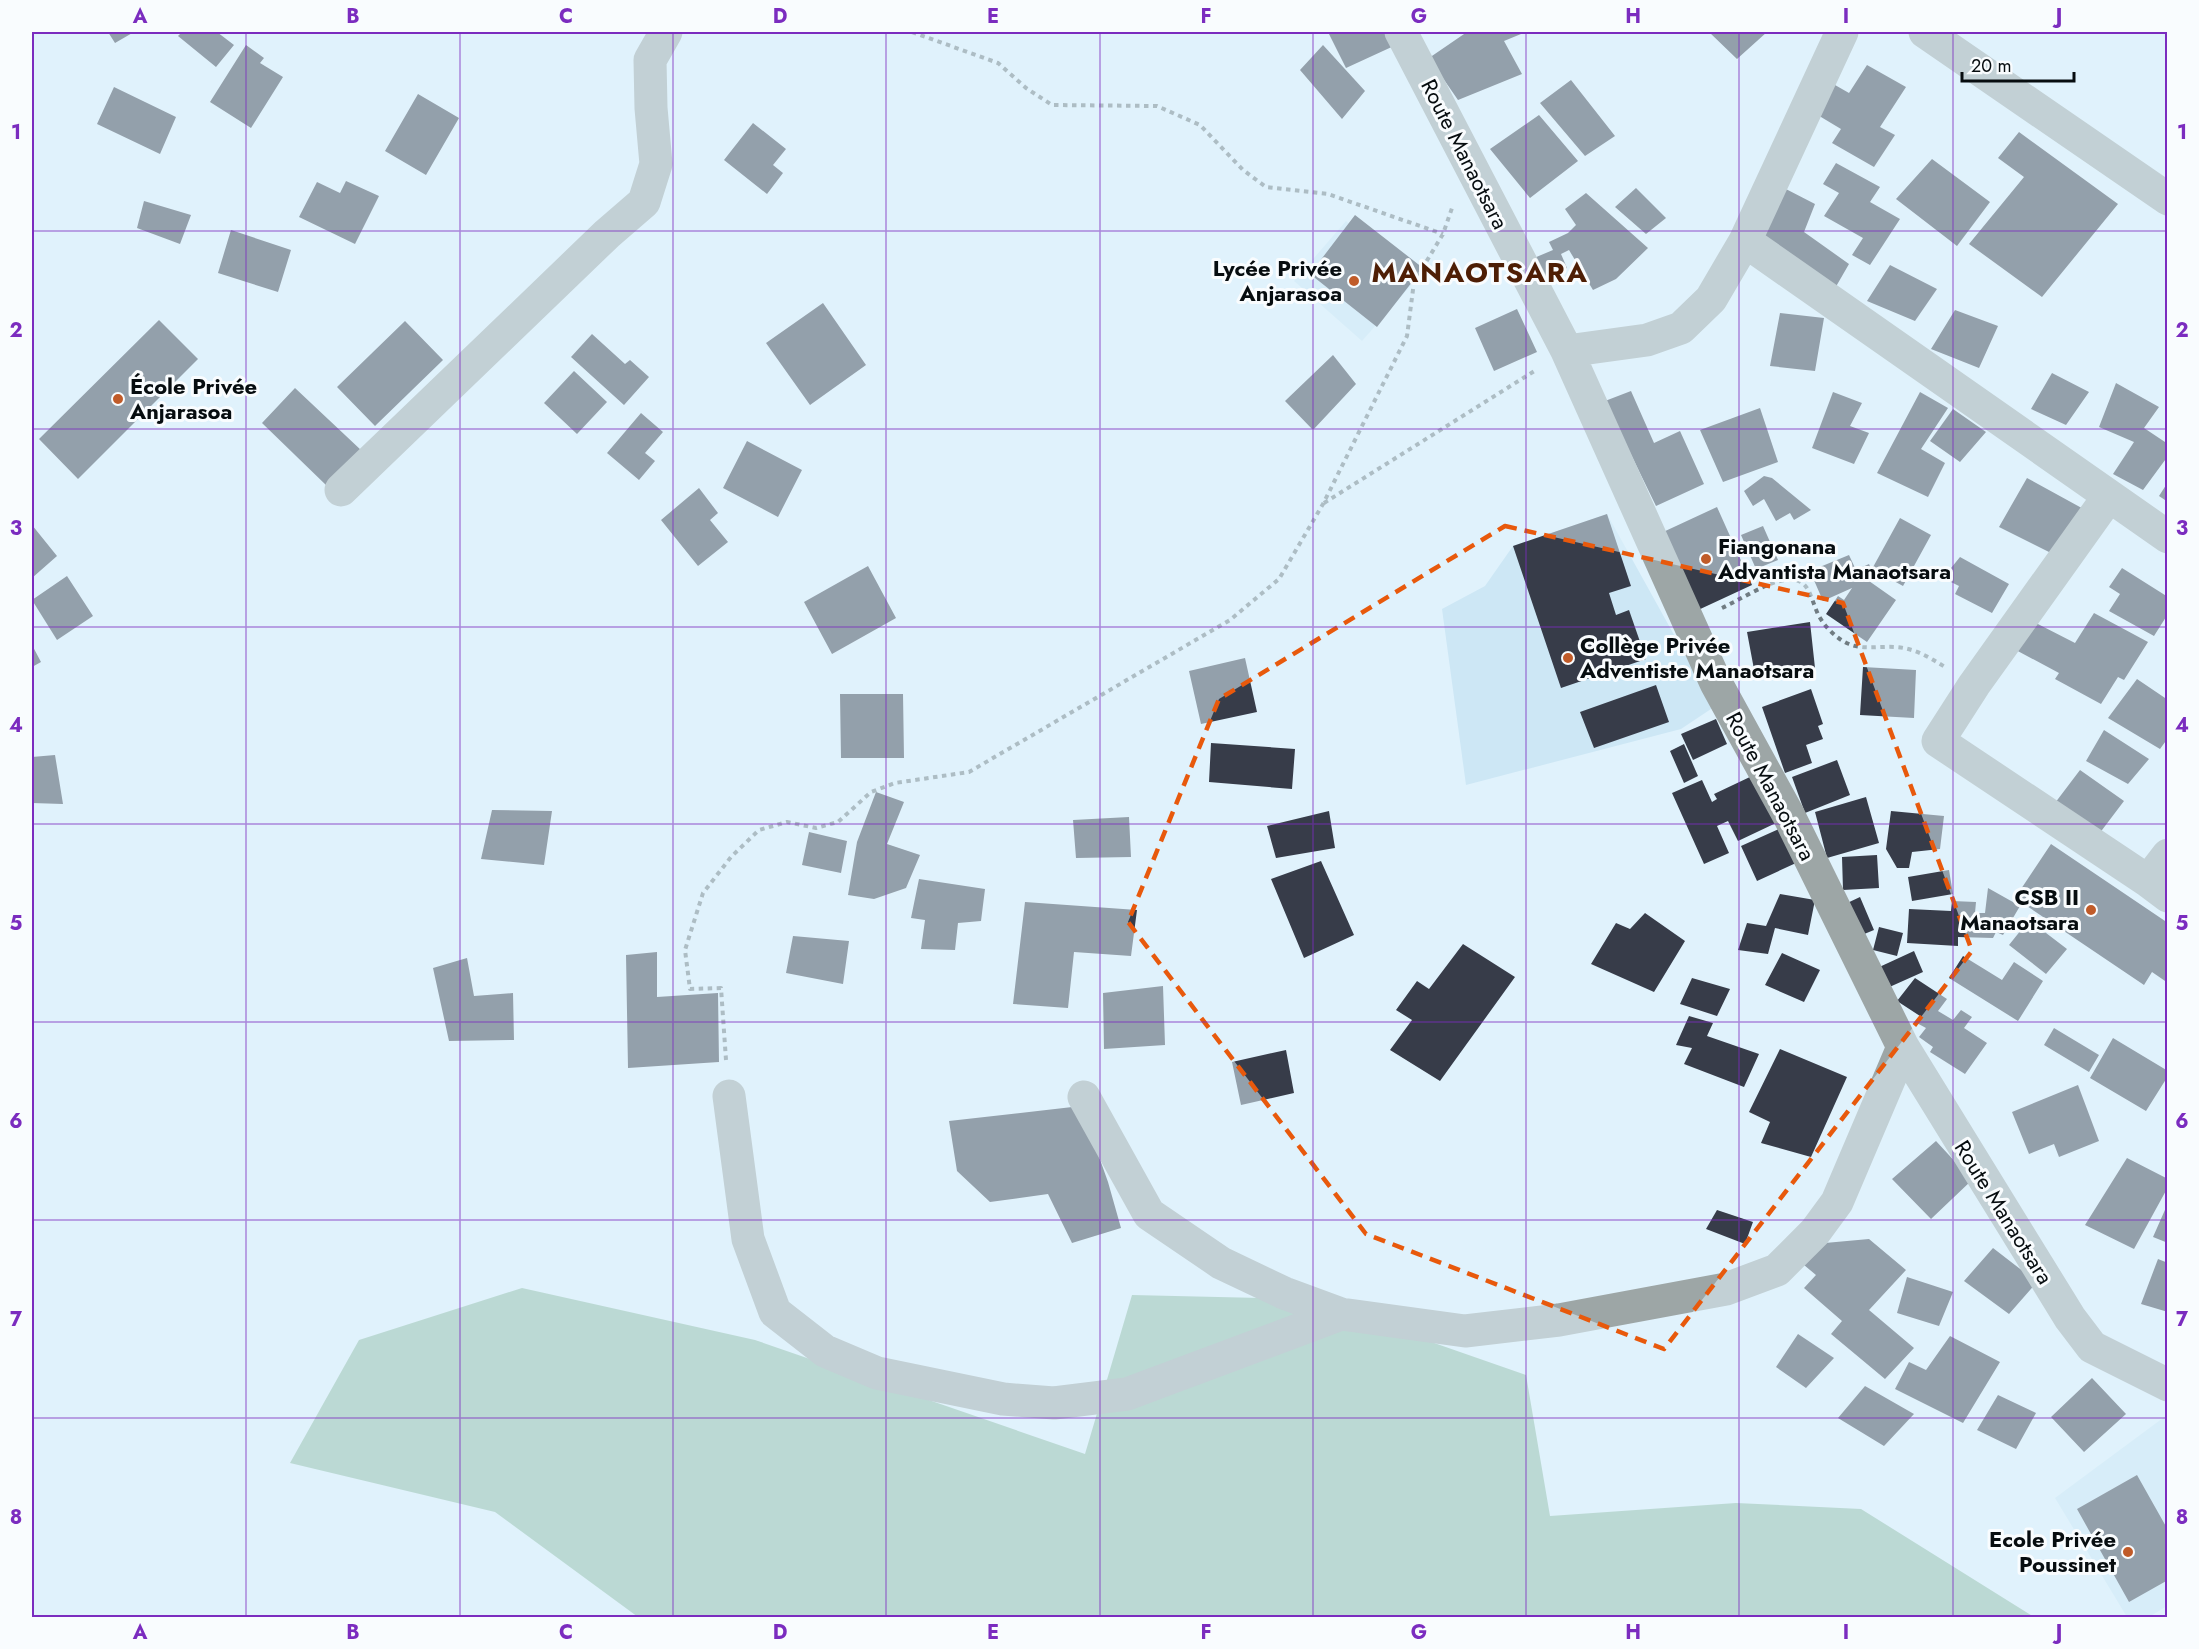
<svg xmlns="http://www.w3.org/2000/svg" width="2199" height="1649" viewBox="0 0 2199 1649" font-family="Jost,sans-serif">
<style>
.built{fill:#cde7f5}
.forest{fill:#8fbba5}
.building{fill:#373c49}
.lines{fill:none;stroke-linecap:round;stroke-linejoin:round}
.path{stroke:#707c82;stroke-width:4;stroke-dasharray:4.5 4.5;stroke-linecap:butt}
.minor{stroke:#9da6a6;stroke-width:33}
.marked{fill:none;stroke:#e8590c;stroke-width:4.5;stroke-dasharray:12 8;stroke-linejoin:round}
.grid{fill:none;stroke:#7b2cbf;stroke-width:1.5;stroke-opacity:0.55}
.poi-dot{fill:#c05b29;stroke:#f9fcfe;stroke-width:2}
.labels{text-anchor:middle;dominant-baseline:central;stroke-width:6;stroke-linejoin:round;paint-order:stroke}
.street-label{font-size:22px;fill:#070d10;stroke:#f9fcfe}
.poi-label{font-size:22px;font-weight:bold;fill:#070d10;stroke:#f9fcfe;text-anchor:end}
.district-label{font-size:28px;font-weight:bold;letter-spacing:1.5px;fill:#4e1e05;stroke:#f9fcfe}
.neatline{fill:none;stroke:#7b2cbf;stroke-width:2}
.grid-label{font-size:20px;text-anchor:middle;font-weight:bold;fill:#7b2cbf}
</style>
<rect width="100%" height="100%" fill="#e0f2fc"/>
<path class="built" d="M1346,221L1414,282L1362,341L1294,281Z
M1607,514L1714,707L1681,729L1466,785L1442,609L1485,586L1513,546Z
M2167,1415V1606L2149,1617H2127L2055,1498Z"/>
<path class="forest" d="M522,1288L755,1340L1085,1454L1132,1295L1308,1299L1526,1375L1550,1516L1736,1503L1861,1509L2034,1617H638L495,1512L290,1463L359,1340Z"/>
<path class="building" d="M108,32H134L115,43Z
M182,32H217L234,45L216,67L178,36Z
M1328,32H1389L1396,45L1346,68Z
M1467,32H1519L1521,34L1504,41L1522,74L1458,100L1429,58Z
M1709,32H1767L1737,59Z
M246,45L264,58L260,63L283,77L251,128L210,102Z
M1323,45L1365,91L1342,119L1300,70Z
M1867,65L1906,87L1880,127L1895,135L1874,167L1832,143L1841,129L1816,114L1835,85L1849,93Z
M1571,80L1615,136L1585,156L1540,103Z
M114,87L176,117L160,154L97,124Z
M418,94L459,118L426,175L385,151Z
M1539,115L1578,161L1530,198L1490,149Z
M753,123L786,149L773,165L783,173L767,194L724,160Z
M2019,132L2118,204L2042,297L1969,244L2024,177L1998,158Z
M1932,159L1990,202L1957,246L1896,199Z
M1836,163L1880,187L1870,202L1900,219L1870,265L1852,255L1863,238L1824,216L1839,193L1823,184Z
M346,181L379,196L355,244L299,217L317,182L340,193Z
M1782,187L1815,204L1804,232L1849,264L1834,290L1761,243Z
M1636,188L1666,218L1646,234L1615,207Z
M1586,193L1648,248L1616,279L1593,290L1569,250L1561,254L1567,268L1546,279L1534,258L1553,250L1549,242L1568,233L1576,225L1565,209Z
M144,201L191,215L180,244L137,228Z
M1355,215L1423,268L1377,327L1310,274Z
M231,230L291,250L278,292L218,273Z
M1890,265L1937,289L1915,321L1867,301Z
M823,303L866,365L810,405L766,343Z
M1517,309L1537,352L1494,371L1475,328Z
M1955,310L1998,326L1979,368L1931,349Z
M1780,313L1824,318L1815,371L1770,366Z
M159,320L198,359L78,479L39,439Z
M405,321L443,360L375,426L337,387Z
M592,334L625,364L630,360L649,377L624,405L571,357Z
M1333,355L1356,384L1313,430L1285,401Z
M574,371L607,402L577,434L544,403Z
M2052,373L2089,392L2066,425L2031,409Z
M2116,383L2159,407L2144,428L2168,444V456L2143,490L2113,474L2134,442L2099,427Z
M295,388L362,451L328,487L262,423Z
M1631,391L1654,443L1680,431L1704,484L1656,506L1605,401Z
M1833,392L1862,403L1850,426L1869,433L1854,464L1812,448Z
M1920,392L1948,408L1921,449L1945,463L1928,497L1877,473Z
M1760,408L1778,462L1723,482L1700,430Z
M1953,409L1986,432L1960,462L1930,441Z
M641,413L663,432L645,453L655,461L639,480L607,453Z
M747,441L802,470L778,517L723,488Z
M1764,476L1772,478L1811,510L1794,520L1790,513L1776,521L1764,499L1753,506L1744,491Z
M2027,478L2089,512L2063,559L1999,527Z
M2168,482V502L2159,496Z
M699,488L718,513L710,520L728,542L698,566L661,520Z
M1717,507L1752,585L1696,611L1661,533Z
M1607,514L1631,586L1609,593L1616,615L1629,610L1646,659L1561,688L1513,546Z
M1900,518L1931,535L1903,586L1872,569Z
M32,525L57,556L32,578Z
M1763,526L1778,560L1756,569L1741,535Z
M1849,555L1856,570L1869,564L1875,578L1869,581L1896,600L1867,642L1826,614L1838,596L1844,600L1852,588L1823,601L1810,571Z
M1960,557L2009,584L1992,613L1955,594L1959,586L1943,578Z
M868,566L896,618L832,654L804,602Z
M2122,568L2168,597V618L2166,617L2154,636L2109,611L2120,594L2109,587Z
M67,576L93,616L57,640L32,600Z
M2094,613L2148,642L2124,680L2118,677L2101,704L2055,679L2059,673L2014,649L2032,621L2075,643Z
M1810,622L1815,668L1756,680L1747,632Z
M32,645L41,662L32,667Z
M1245,658L1257,712L1201,724L1189,671Z
M1863,667L1916,670L1914,718L1860,715Z
M2137,679L2168,700V738L2160,749L2108,718Z
M1656,685L1669,722L1594,748L1580,712Z
M1811,689L1823,724L1818,726L1823,739L1806,745L1812,763L1785,773L1762,707Z
M840,694H903L904,758H841Z
M1716,719L1727,744L1693,760L1681,734Z
M2104,730L2149,759L2128,784L2086,761Z
M1211,743L1295,749L1292,789L1209,782Z
M1684,744L1698,776L1684,783L1670,751Z
M55,755L63,804L32,803V757Z
M1837,760L1850,795L1805,813L1792,777Z
M2080,770L2124,801L2099,834L2055,803Z
M1752,776L1776,823L1738,841L1728,821L1717,826L1729,853L1704,864L1672,793L1702,780L1712,802L1717,799L1714,794Z
M876,792L904,802L887,844L920,855L906,888L874,899L848,895L857,842Z
M1866,797L1879,843L1827,858L1815,812Z
M492,810L552,811L544,865L481,859Z
M1329,811L1335,848L1276,858L1267,826Z
M1891,811L1944,816L1940,849L1912,852L1909,868H1897L1886,849Z
M1129,817L1131,857L1076,858L1073,820Z
M1781,828L1796,863L1757,881L1741,846Z
M809,832L847,841L841,873L802,865Z
M2051,844L2168,923V983L2152,972L2144,985L2015,898Z
M1877,855L1879,888L1843,890L1842,857Z
M1321,861L1354,935L1304,958L1271,879Z
M1949,870L1953,894L1912,901L1908,877Z
M919,879L985,889L981,921L958,923L955,950L921,949L925,920L911,918Z
M1988,888L2020,906L2003,935L1996,932L1993,938L1958,937V946L1907,943L1909,909L1951,911L1952,901L1976,902L1975,913H1985Z
M1780,894L1815,900L1808,935L1775,928L1768,954L1738,950L1747,923L1766,926Z
M1860,897L1874,930L1857,937L1843,905Z
M1025,902L1137,910L1131,956L1074,952L1068,1008L1013,1004Z
M1645,913L1685,941L1654,992L1591,964L1616,923L1630,929Z
M2029,920L2067,949L2046,974L2009,945Z
M1879,927L1903,933L1897,956L1873,950Z
M793,936L849,941L843,984L786,973Z
M1463,944L1515,977L1440,1081L1390,1050L1412,1020L1396,1010L1417,981L1429,989Z
M1914,951L1923,972L1885,989L1875,969Z
M657,952V997L718,993L719,1062L628,1068L626,955Z
M1782,953L1820,970L1804,1002L1765,985Z
M1963,956L2002,980L2014,962L2043,981L2018,1021L1949,978Z
M467,958L474,996L513,993L514,1040L449,1041L433,968Z
M1692,978L1730,989L1717,1016L1680,1004Z
M1915,978L1947,999L1938,1011L1953,1020L1961,1010L1972,1017L1964,1028L1987,1043L1965,1074L1930,1052L1933,1047L1919,1037L1926,1028L1915,1022L1920,1016L1897,1001Z
M1163,986L1165,1045L1104,1049L1103,993Z
M1689,1016L1713,1023L1707,1036L1759,1054L1744,1087L1684,1064L1692,1048L1676,1045Z
M2054,1028L2099,1055L2089,1072L2044,1045Z
M2113,1038L2168,1071V1076L2146,1111L2090,1078Z
M1780,1049L1847,1077L1811,1157L1761,1143L1770,1122L1749,1112Z
M1286,1050L1294,1093L1241,1105L1232,1062Z
M2078,1085L2099,1141L2059,1157L2054,1144L2029,1154L2012,1112Z
M1081,1106L1108,1182L1121,1228L1072,1243L1048,1194L990,1202L957,1171L949,1121Z
M1936,1141L1972,1180L1931,1219L1892,1179Z
M2127,1158L2168,1179V1187L2134,1249L2085,1225Z
M2168,1203V1243L2153,1237Z
M1717,1210L1753,1222L1745,1244L1706,1229Z
M1869,1239L1906,1270L1869,1310L1914,1348L1885,1379L1831,1334L1842,1321L1804,1288L1816,1275L1804,1265L1825,1243Z
M1993,1248L2037,1282L2009,1314L1964,1281Z
M2158,1259L2168,1263V1312L2141,1304Z
M1907,1277L1953,1292L1939,1326L1897,1313Z
M1798,1334L1834,1358L1806,1388L1776,1367Z
M1950,1336L2000,1362L1963,1423L1895,1389L1909,1362L1926,1370Z
M2092,1378L2126,1414L2084,1452L2051,1417Z
M1865,1386L1914,1414L1884,1446L1838,1418Z
M1998,1395L2036,1413L2016,1449L1977,1430Z
M2137,1475L2168,1530V1580L2129,1602L2077,1509Z"/>
<g class="lines">
<path class="path" d="M912,32L998,63L1026,88L1052,105L1157,106L1200,125L1243,170L1266,187L1328,194L1443,234
M1324,503L1536,370
M1722,608C1737,601 1765,584 1780,581C1808,574 1809,593 1817,612C1822,624 1836,639 1849,644C1863,650 1879,646 1895,647C1914,648 1929,657 1945,667
M726,1060L721,988L690,989L685,950L703,893L731,857L759,830L787,822L816,828L838,822L871,792L895,783L969,772L1230,620L1279,579L1323,504L1407,336L1414,282L1443,234L1452,208"/>
<path class="minor" d="M1401,32L1567,351L1716,683L1789,816L1903,1047L2070,1318L2092,1347L2168,1385
M1925,32L2168,199
M1745,241L2168,537
M1567,351L1647,340L1681,328L1711,299L1745,241L1842,32
M341,490L607,234L644,202L656,164L651,108L650,60L666,32
M2109,496L1974,685L1938,741L2148,881L2168,896
M2148,881L2168,855
M729,1096L748,1239L775,1312L825,1351L877,1373L1003,1399L1054,1403L1127,1394L1341,1314
M1084,1097L1149,1214L1221,1263L1284,1293L1341,1314L1465,1331L1559,1320L1726,1289L1777,1270L1815,1232L1837,1202L1903,1047"/>
</g>
<path d="M0 0H2199V1649H0ZM1505,526L1843,603L1972,951L1664,1349L1366,1234L1128,922L1219,699Z" fill="#e0f2fc" fill-opacity=".55" fill-rule="evenodd"/>
<path class="marked" d="M1505,526L1843,603L1972,951L1664,1349L1366,1234L1128,922L1219,699Z"/>
<path class="grid" d="M246,32V1618M460,32V1618M673,32V1618M886,32V1618M1100,32V1618M1313,32V1618M1526,32V1618M1739,32V1618M1953,32V1618M32,231H2168M32,429H2168M32,627H2168M32,824H2168M32,1022H2168M32,1220H2168M32,1418H2168"/>
<g class="poi-dot">
<circle cx="1354" cy="281" r="6"/>
<circle cx="118" cy="399" r="6"/>
<circle cx="1706" cy="559" r="6"/>
<circle cx="1568" cy="658" r="6"/>
<circle cx="2091" cy="910" r="6"/>
<circle cx="2128" cy="1552" r="6"/>
</g>
<g class="labels">
<g class="street-label">
<text transform="translate(1465 154) rotate(63)">Route Manaotsara</text>
<text transform="translate(1771 786) rotate(62)">Route Manaotsara</text>
<text transform="translate(2004 1212) rotate(58)">Route Manaotsara</text>
</g>
<g class="poi-label">
<text x="1342" y="268">Lycée Privée<tspan x="1342" dy="25">Anjarasoa</tspan></text>
<text x="130" y="386" text-anchor="start">École Privée<tspan x="130" dy="25">Anjarasoa</tspan></text>
<text x="1718" y="546" text-anchor="start">Fiangonana<tspan x="1718" dy="25">Advantista Manaotsara</tspan></text>
<text x="1580" y="645" text-anchor="start">Collège Privée<tspan x="1580" dy="25">Adventiste Manaotsara</tspan></text>
<text x="2079" y="897">CSB II<tspan x="2079" dy="25">Manaotsara</tspan></text>
<text x="2116" y="1539">Ecole Privée<tspan x="2116" dy="25">Poussinet</tspan></text>
</g>
<g class="district-label">
<text x="1480" y="272">MANAOTSARA</text>
</g>
</g>
<rect width="2199" height="1649" fill="none" stroke="#f9fcfe" stroke-width="66"/>
<path d="M1962 72v9h112v-9" fill="none" stroke="#070d10" stroke-width="3"/>
<text x="1971" y="72" font-size="18" fill="#070d10" stroke="#f9fcfe" stroke-width="4.5" paint-order="stroke">20 m</text>
<rect x="33" y="33" width="2133" height="1583" class="neatline"/>
<g class="grid-label">
<text x="140" y="23">A</text>
<text x="353" y="23">B</text>
<text x="566" y="23">C</text>
<text x="780" y="23">D</text>
<text x="993" y="23">E</text>
<text x="1206" y="23">F</text>
<text x="1419" y="23">G</text>
<text x="1633" y="23">H</text>
<text x="1846" y="23">I</text>
<text x="2059" y="23">J</text>
<text x="16" y="139">1</text>
<text x="2182" y="139">1</text>
<text x="16" y="337">2</text>
<text x="2182" y="337">2</text>
<text x="16" y="535">3</text>
<text x="2182" y="535">3</text>
<text x="16" y="732">4</text>
<text x="2182" y="732">4</text>
<text x="16" y="930">5</text>
<text x="2182" y="930">5</text>
<text x="16" y="1128">6</text>
<text x="2182" y="1128">6</text>
<text x="16" y="1326">7</text>
<text x="2182" y="1326">7</text>
<text x="16" y="1524">8</text>
<text x="2182" y="1524">8</text>
<text x="140" y="1639">A</text>
<text x="353" y="1639">B</text>
<text x="566" y="1639">C</text>
<text x="780" y="1639">D</text>
<text x="993" y="1639">E</text>
<text x="1206" y="1639">F</text>
<text x="1419" y="1639">G</text>
<text x="1633" y="1639">H</text>
<text x="1846" y="1639">I</text>
<text x="2059" y="1639">J</text>
</g>
</svg>
